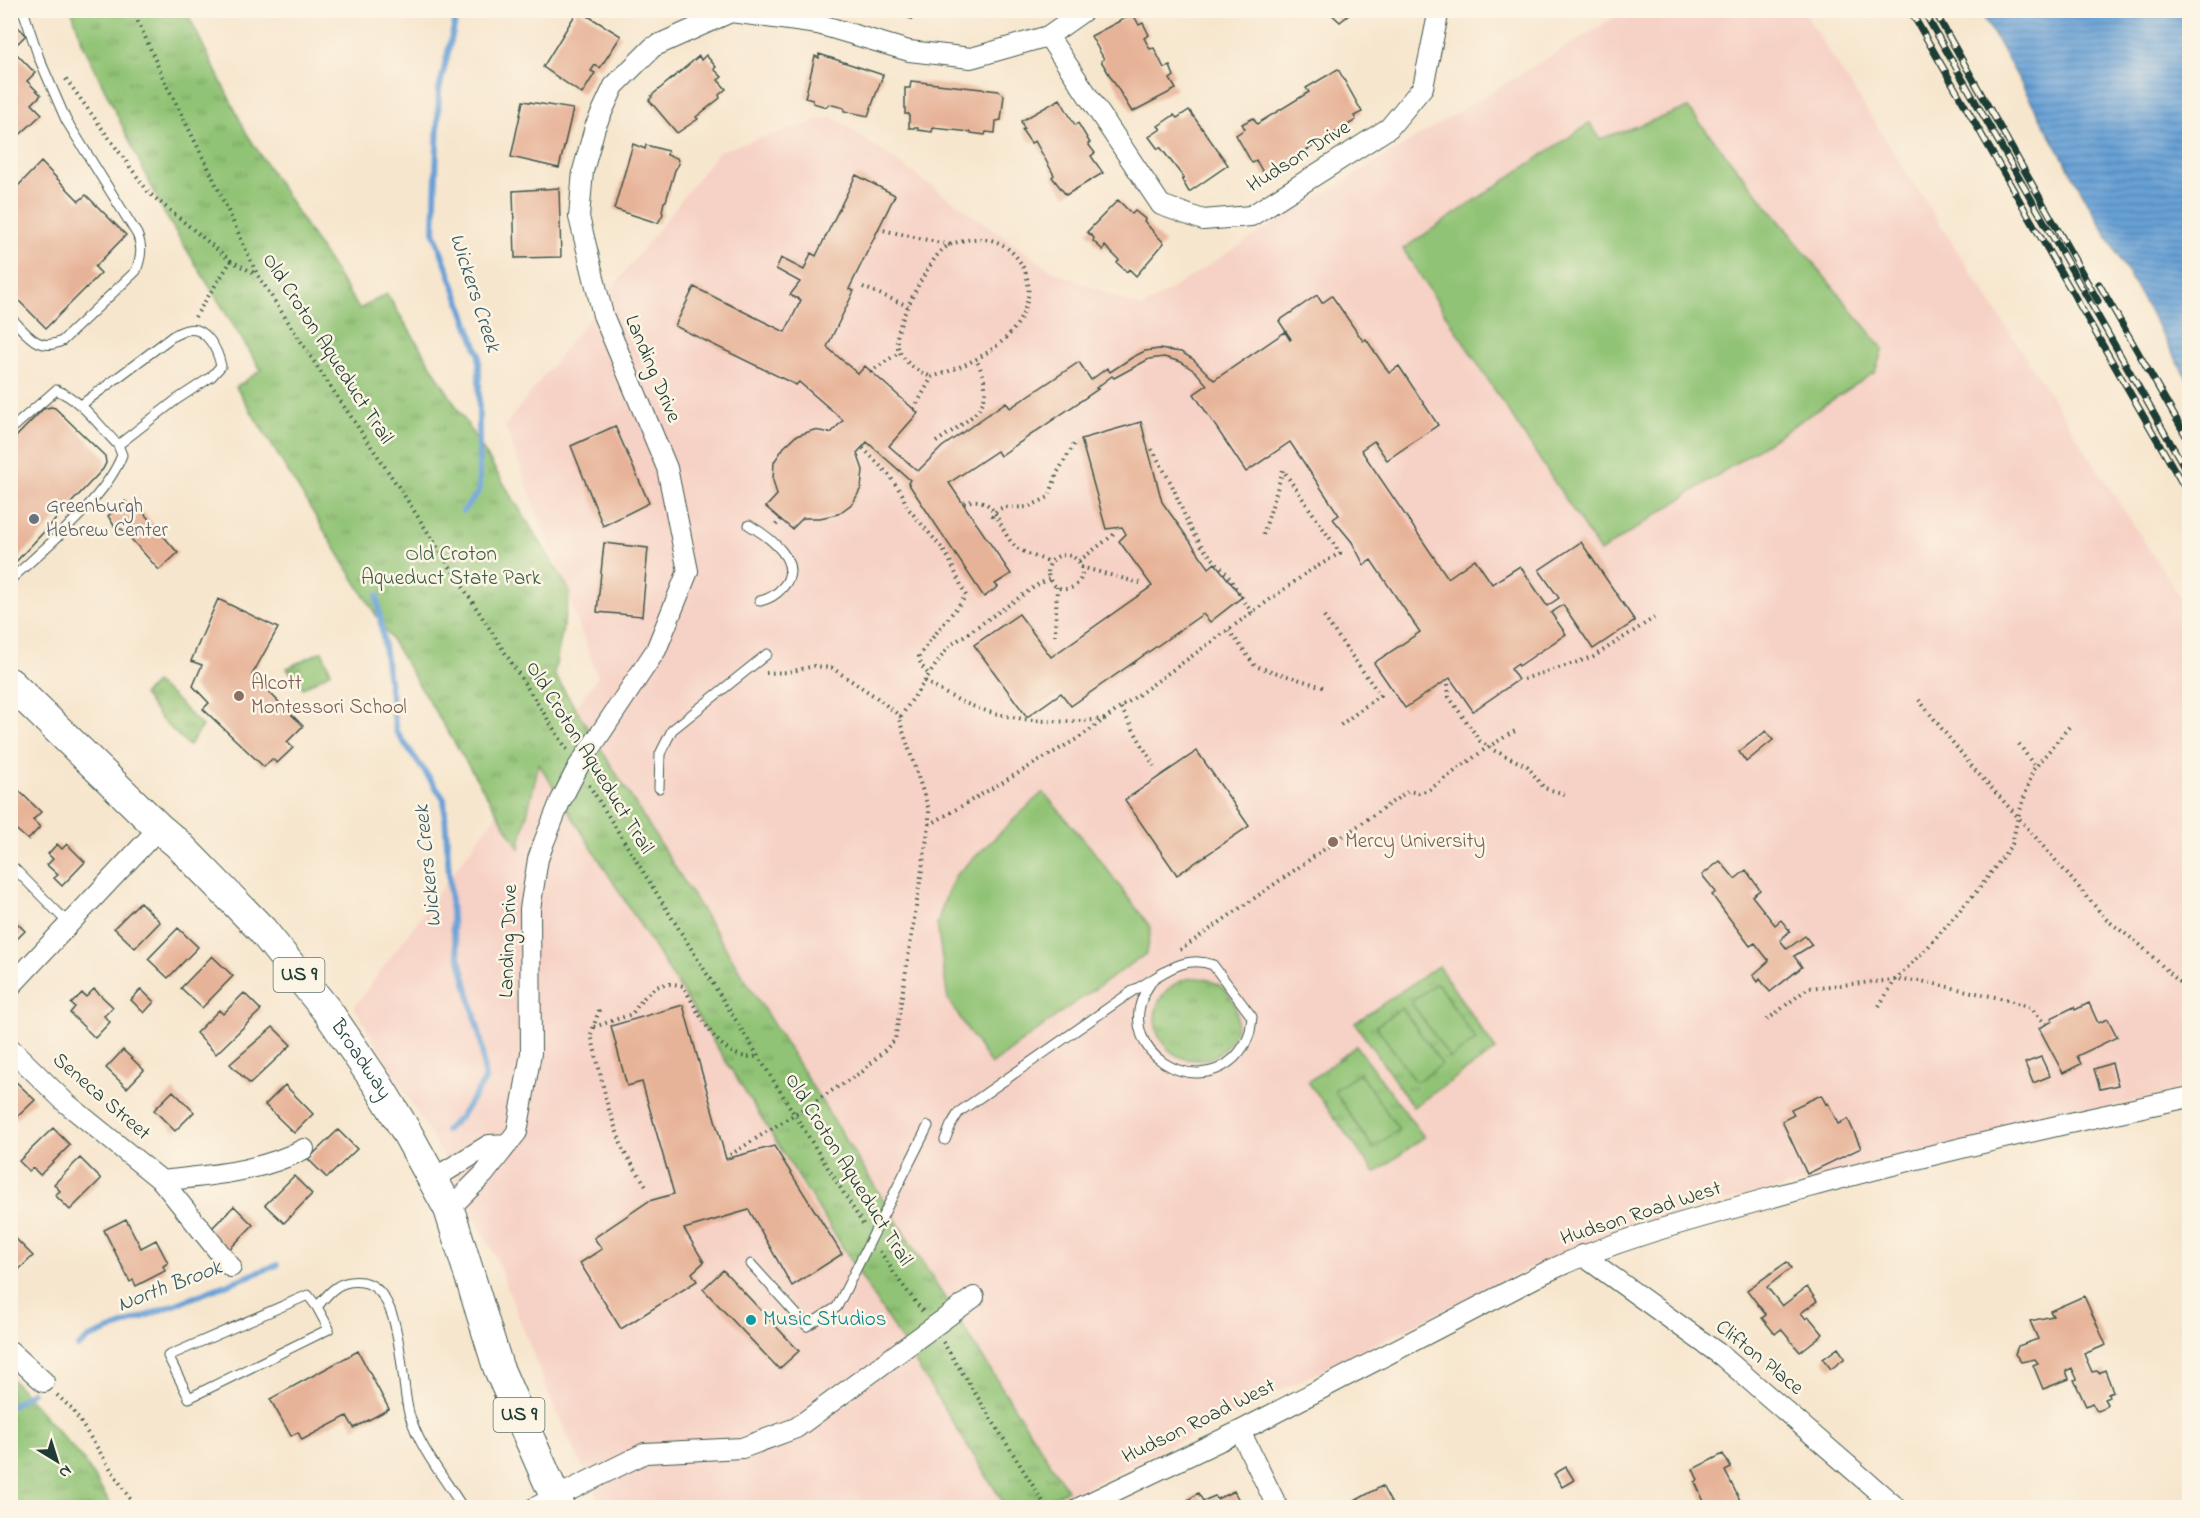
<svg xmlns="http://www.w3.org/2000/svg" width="2200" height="1518" viewBox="0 0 2200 1518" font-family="'Indie Flower',sans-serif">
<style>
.built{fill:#f6d1c5}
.grass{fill:url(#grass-tufts);stroke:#588054;stroke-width:1.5}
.garden{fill:#90c374;stroke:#588054;stroke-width:1.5}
.water{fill:url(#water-rules);stroke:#436e85;stroke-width:1.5}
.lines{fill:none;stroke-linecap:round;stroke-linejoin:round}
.stream{stroke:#67a0d6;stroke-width:6}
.building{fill:#e7b398}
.lane-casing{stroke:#3f564b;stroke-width:11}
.street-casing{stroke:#3f564b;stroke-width:22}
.primary-casing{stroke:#3f564b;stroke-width:32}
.path{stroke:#3f564b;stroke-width:4;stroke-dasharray:1.5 4.5;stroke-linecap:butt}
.lane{stroke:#fff;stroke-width:9}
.street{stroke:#fff;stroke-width:20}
.primary{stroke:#fff;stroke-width:30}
.rail-casing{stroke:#1f3d34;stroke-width:7}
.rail{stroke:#fcf5e5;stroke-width:4.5;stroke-dasharray:14;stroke-linecap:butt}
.worship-dot{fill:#6b7280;stroke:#fcf5e5;stroke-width:2}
.education-dot{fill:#8d6e63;stroke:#fcf5e5;stroke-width:2}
.culture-dot{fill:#0f9aa8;stroke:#fcf5e5;stroke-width:2}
.labels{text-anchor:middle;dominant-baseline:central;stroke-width:5;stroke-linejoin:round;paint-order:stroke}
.shield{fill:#fcf5e5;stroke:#617469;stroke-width:1.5}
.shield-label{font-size:20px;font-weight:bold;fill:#1f3d34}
.street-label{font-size:21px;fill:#1f3d34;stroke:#fcf5e5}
.worship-label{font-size:21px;fill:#5b616d;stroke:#fcf5e5;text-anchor:start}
.park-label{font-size:21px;fill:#3b5e44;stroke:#fcf5e5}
.education-label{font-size:21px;fill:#785e54;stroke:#fcf5e5;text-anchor:start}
.culture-label{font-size:21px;fill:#0d838f;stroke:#fcf5e5;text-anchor:start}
.water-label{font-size:22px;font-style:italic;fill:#355b65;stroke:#fcf5e5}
</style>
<defs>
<pattern id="grass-tufts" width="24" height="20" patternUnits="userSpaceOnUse" patternTransform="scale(1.5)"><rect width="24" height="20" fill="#90c374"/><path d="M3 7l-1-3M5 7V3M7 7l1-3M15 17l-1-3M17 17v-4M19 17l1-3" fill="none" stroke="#75a060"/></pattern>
<pattern id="water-rules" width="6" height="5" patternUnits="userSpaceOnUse" patternTransform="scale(1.5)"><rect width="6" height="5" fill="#67a0d6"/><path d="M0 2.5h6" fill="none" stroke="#5484ae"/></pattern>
</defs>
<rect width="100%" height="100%" fill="#fcf5e5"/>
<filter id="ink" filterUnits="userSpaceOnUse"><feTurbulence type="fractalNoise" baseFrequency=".0167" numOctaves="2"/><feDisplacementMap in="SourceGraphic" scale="12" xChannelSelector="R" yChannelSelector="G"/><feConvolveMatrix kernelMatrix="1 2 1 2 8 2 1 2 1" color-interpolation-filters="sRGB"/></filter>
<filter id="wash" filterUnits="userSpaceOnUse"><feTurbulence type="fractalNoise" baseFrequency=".008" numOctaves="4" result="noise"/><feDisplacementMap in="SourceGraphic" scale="24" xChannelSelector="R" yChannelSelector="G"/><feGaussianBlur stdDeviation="1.35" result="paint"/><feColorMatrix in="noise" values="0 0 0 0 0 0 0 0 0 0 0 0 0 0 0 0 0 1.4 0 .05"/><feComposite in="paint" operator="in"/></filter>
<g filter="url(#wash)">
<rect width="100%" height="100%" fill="#f7e6ce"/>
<path class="built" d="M1625,11H1803L2189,611V1088L1690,1210L1535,1265L1045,1507H602L555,1410L494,1254L449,1166L354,1007L598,677L505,426L719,151L832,116L1051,270L1142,308L1262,231Z"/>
<path class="grass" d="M72,11H186L247,134L359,309L387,294L570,591L554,674L934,1281L1067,1490L1034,1507H1006L539,764L519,848L236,387L261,370L164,213L82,42Z
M322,651L331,672L303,688L287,668Z
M155,683L171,695L202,726L189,746L161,719L143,695Z
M1438,966L1496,1050L1413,1107L1355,1023Z
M1155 1019a41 41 0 1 1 82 0a41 41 0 1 1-82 0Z
M1356,1046L1424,1137L1375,1173L1308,1082Z
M10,1377L85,1462L112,1507H11Z"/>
<path class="garden" d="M1688,108L1883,349L1875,372L1600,552L1403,249L1590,123L1600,139Z
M1043,792L1091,848L1151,928L1147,953L1063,1011L991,1065L948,1000L937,924L945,899L955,876Z
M1437,983L1476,1040L1450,1058L1411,1002Z
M1402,1008L1442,1064L1416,1082L1376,1026Z
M1359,1073L1399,1129L1373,1148L1334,1091Z"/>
<path class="water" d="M1980,11H2189V382L1994,35Z"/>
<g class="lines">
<path class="stream" d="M458,10L439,90L434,232L479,354V491L463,511
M377,596L396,731L444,799L453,933L481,1040L485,1080L461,1116L446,1130
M78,1347L89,1338L277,1265
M13,1405L32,1392"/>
</g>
<g id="blocks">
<path class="building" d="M578,10L621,36L600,68L595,65L591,71L595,73L582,94L543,67Z
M873,10H915L912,19L886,11V14Z
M1327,10H1355L1340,22Z
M1133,14L1139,25L1143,23L1149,35L1144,38L1150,49L1154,48L1164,68L1170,66L1174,76L1170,79L1176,89L1132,112L1101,61L1104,59L1091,36Z
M10,19L26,35L12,49L35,73L27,81L41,95L32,104L42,114L10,144Z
M819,54L883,75L868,116L844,111V108L829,104L826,107L813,103V100L805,98L815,56L819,58Z
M706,55L716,67L714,69L722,77L718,80L726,89L719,95L720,98L696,117L698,119L677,133L649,100L652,97L651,96L699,56L701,60Z
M1338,69L1362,112L1354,116L1356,120L1265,176L1256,160L1252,163L1236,135L1245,129L1242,124L1253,118L1257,124L1309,92L1306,88Z
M911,81L999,91L1004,95L1001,120L996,121L995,133L986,132L985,135L971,133V132L933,128L932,132L918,130V128H909V114H905V88H910Z
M1060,99L1075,125L1078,123L1090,143L1088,144L1095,153L1091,156L1103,173L1066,195L1052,177L1054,175L1035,141L1031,143L1022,130L1024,129L1021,121Z
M523,101L573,109L559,168L511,157Z
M1189,110L1228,165L1189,192L1182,180L1184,178L1160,147L1158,149L1149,137L1161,129L1158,126L1174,115L1177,118Z
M633,144L645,149L646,145L668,151L667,155L677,158L679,164L675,170L666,201L664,202L662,211L663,214L658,223L614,209Z
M41,162L79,201L86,195L126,235L95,267L101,273L46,328L10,292V181L17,187Z
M856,175L895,195L849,289L854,291L827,347L858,374L865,366L918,413L889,446L918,471L942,447L1006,402L1010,408L1079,362L1091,380L1107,368L1110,372L1133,357L1145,351L1159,349L1181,352L1193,359L1214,380L1285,332L1290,340L1291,339L1279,321L1317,295L1322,303L1332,296L1363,341L1366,339L1389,373L1399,366L1438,425L1387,460L1374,441L1361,450L1448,578L1475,559L1492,584L1520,566L1547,606L1559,598L1539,570L1581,542L1635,621L1593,649L1563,605L1551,613L1566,634L1519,666L1518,664L1511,669L1518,680L1473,711L1450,678L1405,708L1374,663L1420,632L1371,560L1364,565L1352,542L1333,519L1339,515L1290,442L1246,472L1194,394L1207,385L1196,372L1181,362L1164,357L1149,359L1114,378L1112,376L1096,388L1098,389L1000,456L997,451L949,483L1011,574L995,584L998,587L984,597L908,483L910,480L867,442L857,453L863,470L861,488L853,503L838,514L820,518H803L792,529L766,507L777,495L773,480L774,462L784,447L796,436L814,430L831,433L843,420L799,382L796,385L675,326L694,287L785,332L801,300L790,295L800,282L776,269L781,258L804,270L811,253L816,256Z
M559,188L561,257L515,258L513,191Z
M1118,200L1132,214L1135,211L1145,219L1144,221L1151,229L1164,243L1136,276L1129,269L1127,272L1117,263L1119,260L1105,246L1103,250L1093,241L1094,238L1087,232Z
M51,407L55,408L105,456L106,463L103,469L10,568V443L43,409Z
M1141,422L1162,502L1209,568L1215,563L1242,597L1210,622L1203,614L1071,706L1061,693L1027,717L974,645L1019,614L1051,657L1152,586L1119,541L1126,534L1122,527L1106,529L1081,439Z
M615,426L649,503L603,526L571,446Z
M125,501L137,513L141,510L178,553L159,570L122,529H116L108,516Z
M604,543L648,548L642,616L597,612Z
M218,599L278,628L252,675L303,726L287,742L293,748L277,763L272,759L264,767L203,709L209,703L193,686L202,665L191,661Z
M1766,731L1773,740L1746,762L1739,752Z
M1197,751L1249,826L1177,875L1125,800Z
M15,787L41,812L33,820L40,827L28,840L10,824V792Z
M57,844L62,849L67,844L85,862L62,886L54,878L58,875L47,865L53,859L48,854Z
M1720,861L1735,879L1746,870L1760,890L1752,896L1775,925L1781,920L1790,931L1780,940L1787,949L1805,936L1812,945L1794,956L1802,967L1770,992L1760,979L1758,982L1753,975L1769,961L1755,943L1750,946L1712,895L1716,892L1702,875Z
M140,902L160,922L135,948L114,928Z
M10,916L25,931L10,946Z
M178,928L198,947L168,978L148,959Z
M212,956L233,976L202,1008L181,988Z
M94,989L113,1007L104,1016L110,1022L95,1038L70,1013L75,1007L71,1004L82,993L86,997Z
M141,989L154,1002L144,1013L131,1000Z
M244,993L261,1010L216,1054L196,1033L219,1010L223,1014Z
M2089,1003L2098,1023L2108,1019L2117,1037L2077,1056L2081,1064L2063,1073L2039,1028L2053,1021L2051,1018L2074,1007L2075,1010Z
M683,1005L726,1159L774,1146L842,1254L792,1286L749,1210L684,1229L704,1262L692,1273L697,1281L621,1329L580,1263L602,1249L594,1238L649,1201L674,1194L642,1082L627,1086L611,1026Z
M273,1027L291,1045L250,1084L230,1064Z
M123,1050L144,1070L127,1088L106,1068Z
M2041,1057L2050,1076L2033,1083L2025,1063Z
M2112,1063L2118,1085L2100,1089L2094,1069Z
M10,1076L35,1100L15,1119L10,1115Z
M285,1085L313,1114L294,1133L265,1105Z
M173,1091L194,1112L175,1131L154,1110Z
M1821,1095L1826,1104L1828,1103L1838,1124L1848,1119L1861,1148L1807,1174L1782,1121L1794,1115L1791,1109Z
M53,1128L70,1145L40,1175L33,1168L29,1171L19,1161Z
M338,1130L357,1149L327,1178L308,1159Z
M80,1158L101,1179L70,1210L55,1195L60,1191L54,1184Z
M294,1176L312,1194L284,1223L265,1205Z
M234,1206L253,1225L225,1254L205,1235Z
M126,1219L141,1248L156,1240L168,1263L163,1266L165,1271L136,1286L133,1280L130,1282L104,1230Z
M10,1233L33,1256L10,1278Z
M1787,1262L1791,1268L1767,1287L1782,1306L1807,1287L1817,1301L1801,1313L1806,1319L1809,1317L1823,1334L1800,1352L1781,1329L1775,1334L1762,1318L1766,1315L1747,1290Z
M723,1270L799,1351L779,1369L703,1289Z
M2084,1296L2106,1345L2084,1354L2092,1372L2097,1371L2099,1373L2105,1370L2113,1391L2108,1393L2109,1397L2104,1399L2107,1404L2103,1409L2098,1411L2096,1410L2092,1403L2086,1406L2074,1380L2077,1379L2072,1368L2066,1371L2069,1379L2043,1389L2033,1365L2038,1363L2035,1359L2021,1362L2015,1354L2018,1346L2038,1339L2030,1321L2053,1316L2050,1311Z
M1838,1348L1845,1358L1831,1369L1823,1359Z
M358,1351L389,1409L354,1428L347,1416L302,1440L298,1432L291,1436L270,1399Z
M1723,1454L1731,1468L1725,1471L1744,1508H1707L1695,1482L1698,1480L1693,1469Z
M1566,1467L1574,1480L1562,1487L1554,1474Z
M1382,1486L1394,1508H1342Z
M1234,1491L1242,1506L1238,1508H1192L1188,1500L1198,1493L1203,1501L1215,1496L1217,1499Z
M2086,1504H2114V1508H2086Z"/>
</g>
</g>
<g filter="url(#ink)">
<use href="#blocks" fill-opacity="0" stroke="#3f564b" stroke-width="1.5"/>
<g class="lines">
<defs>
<path id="lane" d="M10,317C27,333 37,353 62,341L136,271C141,257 143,248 137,234L66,120L39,58L23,10
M10,430L56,390C82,400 99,426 118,445
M749,525C768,536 805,562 783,587C776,595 770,599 760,601
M10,580C45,548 106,498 122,455L118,445L176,400L211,377L221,366C218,351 206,325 187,330C182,331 177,334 173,336L81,405
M659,788L660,754L672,730L767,654
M10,864L69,924
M945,1140L951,1125L959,1112L1134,990C1160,977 1182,953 1213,965L1252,1017C1251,1023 1251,1029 1249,1035C1246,1044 1240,1052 1234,1058C1191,1098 1120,1051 1143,997C1145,991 1149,986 1152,981
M751,1264L807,1326L837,1307L928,1126
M308,1295L317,1307L329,1329L189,1398L168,1356Z
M317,1307C330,1291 340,1279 362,1282C404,1288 400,1382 409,1413C419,1448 444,1477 463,1508"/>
<path id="street" d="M1048,36L1161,205L1203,220L1251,216L1389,128L1423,87L1439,10
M10,987L159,828
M10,1048L66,1103L162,1181L231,1267
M433,1179L489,1145L508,1144
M162,1181C210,1175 261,1172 304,1149
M449,1209L484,1174L517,1132L531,1053L530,909L538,859L544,842L560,802L578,767L656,650L688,571L667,468L603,315L579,217L583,171L595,127L614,86L653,47L731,12L818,24L909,51L971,58L1048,36L1085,10
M1582,1255L1722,1356L1897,1508
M10,1351L44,1382
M1240,1431L1278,1508
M534,1508L645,1453L742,1448L796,1428L974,1297
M1079,1508L1240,1431L1546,1272C1617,1239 1691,1220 1766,1199C1906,1159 2047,1127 2190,1097"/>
<g id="primary">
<path id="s1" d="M10,683L159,828L178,844L262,930L328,1012L378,1085L406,1131L449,1209L498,1367L560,1508"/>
</g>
</defs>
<use href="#lane" class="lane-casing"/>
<use href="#street" class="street-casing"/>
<use href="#primary" class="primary-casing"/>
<path class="path" d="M133,10L164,80L208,167L257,274L320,371L402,492L568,751
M66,79L149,193L231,261
M878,229L950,245
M863,287L908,306
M195,317L231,261L256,274
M870,372L900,352
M914,409L932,377C969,365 1015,345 1026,305C1030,292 1029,281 1024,269C1017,255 1006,244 991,240C977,237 953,240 942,250C928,263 898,320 897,339C896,358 917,372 932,377
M936,442C971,417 1001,408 976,359
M863,448L889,475L902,494L907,507L941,547L949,559L966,596L925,647L919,657L921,665L929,675
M1152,449L1172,485L1189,526L1203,548L1226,573L1252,613
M964,503C998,491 997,531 1016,547C1025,554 1040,558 1050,562
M992,517C999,502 1014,509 1026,507C1034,505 1042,500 1049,497L1057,473L1076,441
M776,525L782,518
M1048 572a17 17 0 1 1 34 0a17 17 0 1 1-34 0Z
M1079,561L1117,532
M1081,567L1140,583
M1324,617L1380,695L1338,727
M1229,630L1255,666L1326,688
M1055,636L1057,587
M766,673L789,672L814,666L832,668L876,697L901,717
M1524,679L1593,657L1654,618
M925,681C981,719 1038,726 1104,719
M1448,684L1449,697L1480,741L1495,751L1527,766L1544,788L1565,794
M1121,708L1154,766
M2069,727L2033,770L2018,817L2107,920L2139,944L2190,992
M2019,744L2035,767
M589,785L863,1224
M929,825V810L899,719L939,660L951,645L1040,583L1049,579
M1180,950L1408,791L1418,793L1429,790L1488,747L1515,731
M1879,1006L1895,980L1927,948L1982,885L2012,844L2018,817L1973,768L1919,700
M599,1010L591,1034L608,1107L624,1152L647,1187
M1767,1020L1808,988L1895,980L1921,981L2009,1000L2031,1008L2046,1024
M594,1027L632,1014C645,995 656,978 683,986C699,1012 720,1065 759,1056
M730,1155L863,1071L895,1040L929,825L1080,737L1308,572L1340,553L1283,470L1263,535
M880,1251L898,1279L924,1313
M943,1342L1047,1508
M57,1395L72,1409L136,1508"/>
<use href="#lane" class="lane"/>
<use href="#street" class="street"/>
<use href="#primary" class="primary"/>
<defs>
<path id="rail" d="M1910,10L2190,497
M1923,10L2190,477
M1934,10L2098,301
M2099,284L2190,443"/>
</defs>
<use href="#rail" class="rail-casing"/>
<use href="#rail" class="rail"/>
</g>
</g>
<circle class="worship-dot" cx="34" cy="519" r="6"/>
<g class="education-dot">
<circle cx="239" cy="696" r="6"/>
<circle cx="1333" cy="842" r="6"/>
</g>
<circle class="culture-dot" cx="751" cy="1320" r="6"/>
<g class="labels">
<g class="shield">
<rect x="273.5" y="958" width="51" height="34" rx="4.5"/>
<rect x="493.5" y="1398" width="51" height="34" rx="4.5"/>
</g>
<g class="shield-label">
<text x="299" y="975">US 9</text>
<text x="519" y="1415">US 9</text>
</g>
<g class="street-label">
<text transform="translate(1299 157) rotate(-32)">Hudson Drive</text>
<text transform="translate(327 349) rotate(57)">Old Croton Aqueduct Trail</text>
<text transform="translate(652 369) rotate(67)">Landing Drive</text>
<text transform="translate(589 758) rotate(58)">Old Croton Aqueduct Trail</text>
<text transform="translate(509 941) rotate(-88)">Landing Drive</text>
<text stroke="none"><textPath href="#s1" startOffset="516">Broadway</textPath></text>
<text transform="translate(101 1097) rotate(41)">Seneca Street</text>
<text transform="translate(848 1170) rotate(58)">Old Croton Aqueduct Trail</text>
<text transform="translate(1641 1214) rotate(-18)">Hudson Road West</text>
<text transform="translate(1759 1358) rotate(39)">Clifton Place</text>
<text transform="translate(1199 1422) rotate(-26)">Hudson Road West</text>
</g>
<g class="worship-label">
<text x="46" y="507">Greenburgh<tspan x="46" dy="24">Hebrew Center</tspan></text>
</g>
<g class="park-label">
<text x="451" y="555">Old Croton<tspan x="451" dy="24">Aqueduct State Park</tspan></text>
</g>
<g class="education-label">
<text x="251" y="684">Alcott<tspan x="251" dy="24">Montessori School</tspan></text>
<text x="1345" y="842">Mercy University</text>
</g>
<g class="culture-label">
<text x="763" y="1320">Music Studios</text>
</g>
<g class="water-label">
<text transform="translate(474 293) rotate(72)">Wickers Creek</text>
<text transform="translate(429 866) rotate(-96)">Wickers Creek</text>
<text transform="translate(170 1287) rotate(-21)">North Brook</text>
</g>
</g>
<rect width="2200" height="1518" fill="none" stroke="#fcf5e5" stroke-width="36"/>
<g transform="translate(57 1461) rotate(142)" stroke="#fcf5e5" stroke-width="4.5" paint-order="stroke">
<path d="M0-4.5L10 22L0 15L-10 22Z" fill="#1f3d34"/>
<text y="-9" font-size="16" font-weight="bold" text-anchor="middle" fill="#1f3d34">N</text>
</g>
</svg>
